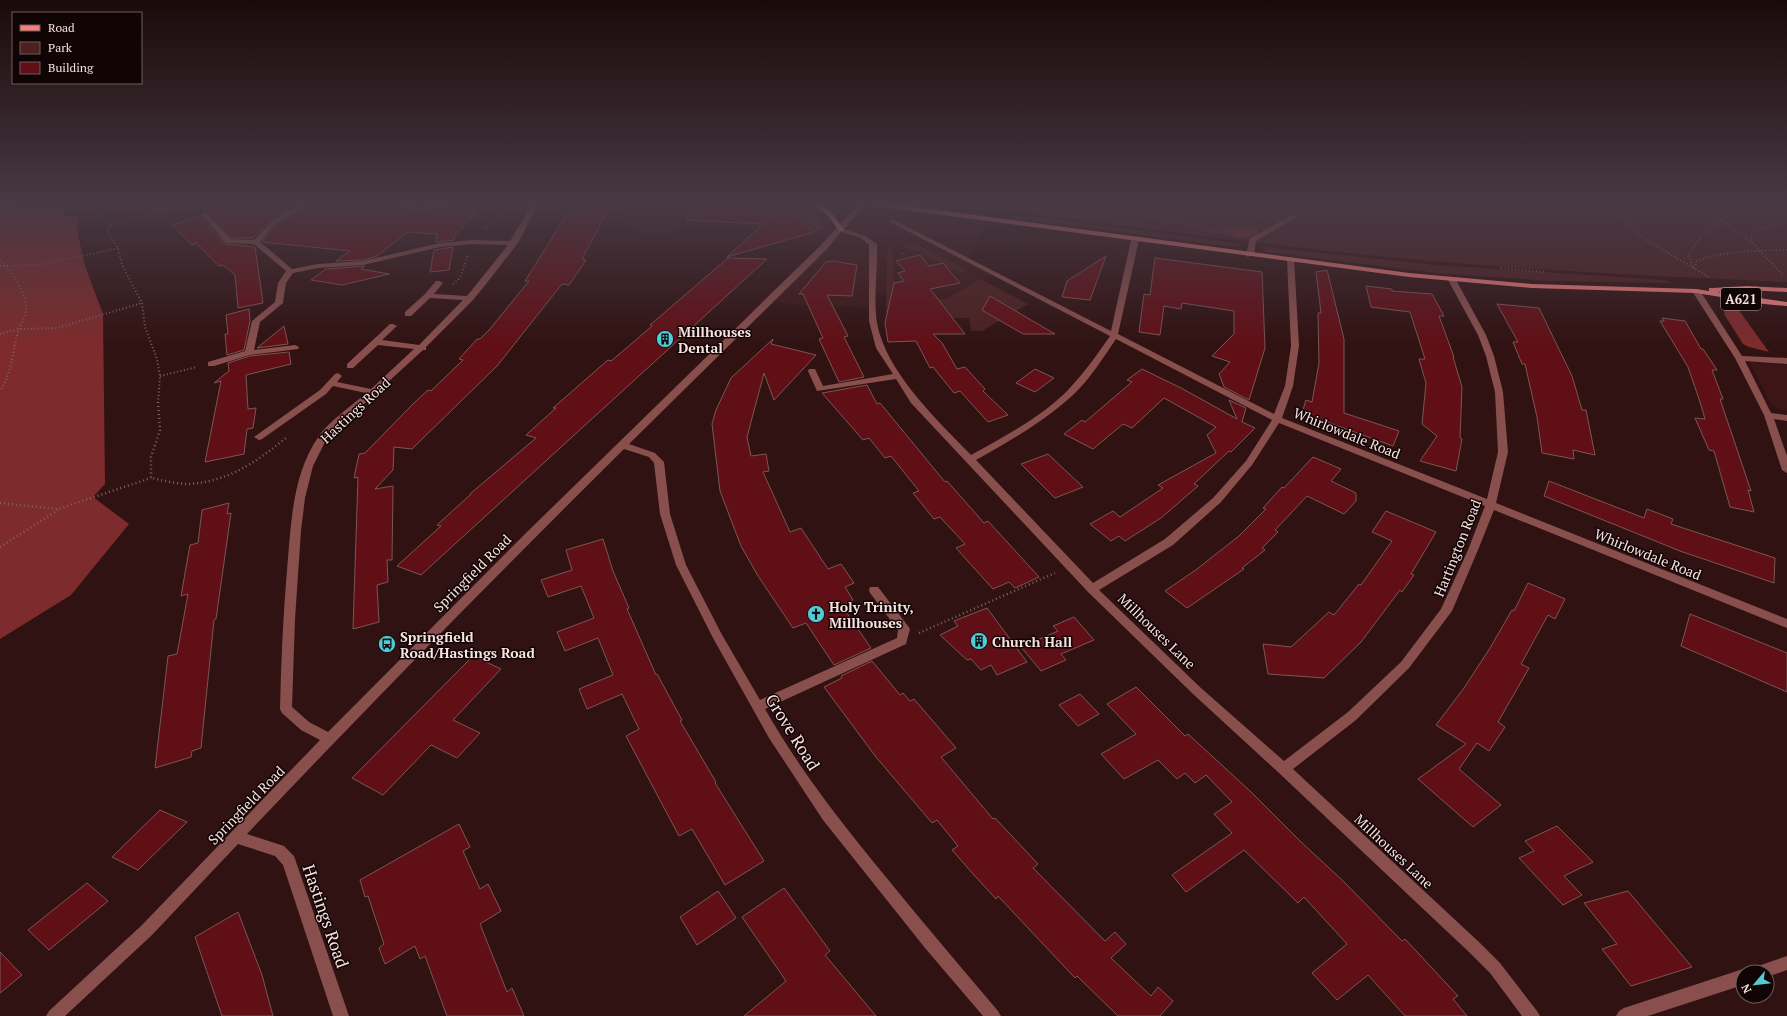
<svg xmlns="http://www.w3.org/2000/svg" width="1787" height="1016" viewBox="0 0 1787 1016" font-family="'PT Serif',serif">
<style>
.built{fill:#3c1616}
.green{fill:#4d1f1f}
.forest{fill:#7d2b2c}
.building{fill:#610f16;stroke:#7b5654}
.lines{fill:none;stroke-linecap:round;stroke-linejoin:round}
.path-far1{stroke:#7e6362;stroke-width:2;stroke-dasharray:1 2.5;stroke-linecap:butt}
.path{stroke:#7e6362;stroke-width:2.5;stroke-dasharray:1 3;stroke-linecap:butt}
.minor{fill:#894f4d;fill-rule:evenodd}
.major{fill:#f67e7c;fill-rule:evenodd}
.labels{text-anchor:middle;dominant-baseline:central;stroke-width:3;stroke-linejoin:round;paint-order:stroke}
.shield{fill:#100404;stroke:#b29f9e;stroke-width:1}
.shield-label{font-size:13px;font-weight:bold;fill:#f8e2e0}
.poi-label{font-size:14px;font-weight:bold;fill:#f8e2e0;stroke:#100404;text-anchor:start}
.street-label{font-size:14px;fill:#f8e2e0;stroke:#100404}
.near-street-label{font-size:17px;fill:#f8e2e0;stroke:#100404}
</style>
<rect width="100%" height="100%" fill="#301212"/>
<path class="built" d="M536,203H932L926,211L989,220L966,259L992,273L946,299L872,294L871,308L789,304L771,300L824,247L799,241L779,225L686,220L671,233H638L640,226H628L634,215L531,214Z
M1748,360L1787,365V411L1779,409L1771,404Z"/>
<path class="green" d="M792,203C805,206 816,212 823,224L821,236L788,204Z
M941,203H1787V282C1673,277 1558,272 1444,262C1294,250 1145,228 996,209L989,212L944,206Z
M1011,214L1221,241L1244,245L1234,247L1010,218Z
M904,244L918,245L967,270L960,273L916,250L910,251Z
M1259,246L1435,265L1664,280L1675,283L1550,281L1437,273L1266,252Z
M892,247L895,295L888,312H886L887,251Z
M980,279L1028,304L982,331H971L969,318H924L922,297L946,299Z"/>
<path class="forest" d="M0,203H20L23,206L67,210L63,216H79L77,231L85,266L103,314L105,484L93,497L129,524L71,595L0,639Z
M1252,227L1258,231L1246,238L1219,230Z
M1738,309L1769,352L1749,347L1743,344L1724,314L1725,310Z"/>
<path class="building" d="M226,203H298L270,221L253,238H232L209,214Z
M310,203H345L476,213L455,235L454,240L436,242L437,234L408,232L377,256L363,260L336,261L350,251L262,242L276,225Z
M574,203H612L582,259L586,260L569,285L562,284L497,366L416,445L412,449L394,447L393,470L375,489L393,486L392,560H387L388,582L377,585L379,622L353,629L358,477L354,478L359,454L365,453L414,403L428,390L431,391L463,360L459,359L477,339H480L490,329L529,281H525Z
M696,203L776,208L771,218L780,210L791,211L814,232L727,257L763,224L686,220Z
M198,217L201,220L203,219L225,244L255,247L263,303L238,308L235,275L223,265L219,266L196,243L192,245L172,225Z
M453,247L449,270L430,272L434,250Z
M920,255L929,266L943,263L960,283L930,289L965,334H933L942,343L957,369L965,367L985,389L983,391L1008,415L988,422L960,391L954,393L933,367L930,368L916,341L888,342L885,323L894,283L904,281L898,273L905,271L896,261Z
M1106,256L1090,300L1062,297L1067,281Z
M728,258L767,259L421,575L397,566L441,526L437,525L471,494H470L536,438L526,435L556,408H553L608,360L611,361L623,351L652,326L650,325Z
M1155,258L1262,272L1265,348L1249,400L1224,387L1219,374L1230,362L1212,356L1234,334V311L1182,303L1181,309L1164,306L1160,335L1139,332L1144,294L1150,295Z
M833,261L857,265L852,296L827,295L848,336L844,337L864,377L839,382L819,339L823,338L803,294H799L826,262Z
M365,266L361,269L389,274L342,285L311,280L326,269Z
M1327,270L1344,339V413L1399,431L1393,446L1302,413L1306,400L1312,402L1319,363L1318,313H1321L1316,272Z
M1366,286L1392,289V291L1432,294L1444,316H1439L1454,357H1453L1462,387L1460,438L1462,439L1456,471L1420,461L1437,436L1422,424L1426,383L1419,359H1425L1410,312L1371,307Z
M990,296L1055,334H1023L982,310Z
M1497,304L1539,308L1572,376L1582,410H1586L1595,455L1573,450L1574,459L1542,453L1537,417L1525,364H1522L1513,342H1518Z
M249,309L250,321L244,350L227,355L225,334H228L226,315Z
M1662,318L1685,321L1701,349H1703L1717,370H1712L1723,399H1720L1751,491L1748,490L1754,512L1730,507L1714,451L1709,450L1695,418L1705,419L1700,402L1688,367L1660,321H1664Z
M284,326L288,344L257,348Z
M773,339L771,344L816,355L774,400L764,373L747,437L751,456L766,454L769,471L763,472L790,532L801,528L828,569L841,564L854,583L845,587L853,600L842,606L871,648L834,665L806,623L793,628L758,576L741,546L720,491L712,424L716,410L731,378Z
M289,352L291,364L246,375L248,409L256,408L253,428L247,429L244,454L205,462L221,381L214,383L229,371L228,363L250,356Z
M1035,369L1054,378L1035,392L1016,383Z
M1142,369L1181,388L1237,419L1229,400L1246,408L1242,422L1255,428L1231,452L1229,451L1194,484L1198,486L1161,518L1125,541L1119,536L1111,541L1090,524L1113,511L1120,517L1163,488L1158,485L1216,453L1207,435L1216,427L1164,398L1132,428L1123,424L1093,449L1064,434L1082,420L1085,422L1132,382L1127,380Z
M867,385L877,404L880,403L945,482L947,481L984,523L988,521L1039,577L1015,588L1009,582L993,589L956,548L965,544L940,517L934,519L913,493L919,491L891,456L885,458L869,438L863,440L822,393Z
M1048,454L1066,471L1083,487L1055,498L1021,464Z
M1313,457L1341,469L1331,481L1356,493V501L1344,514L1307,496L1275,530L1278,532L1262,548L1265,550L1242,568L1244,569L1187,608L1165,591L1197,569L1239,536L1266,509L1263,508L1282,487L1284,488Z
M1549,481L1644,518L1647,509L1673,519L1671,524L1775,558L1774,583L1680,551L1544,496Z
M229,503L227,514L231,513L216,619L214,620L201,748L192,751L191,757L155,768L168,656L177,654L188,594L181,596L190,545L198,543L202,510Z
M1386,511L1436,532L1411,574L1414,575L1402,592L1400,590L1361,642L1324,678L1268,674L1263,644L1291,647L1329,612L1334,615L1359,584L1361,585L1392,541L1372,532Z
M603,539L613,571L629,608L627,609L656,675L657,674L682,720L680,721L716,782L715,783L764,861L725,885L692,829L679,836L626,736L639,729L622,694L587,709L579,689L613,675L598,638L565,651L557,632L594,618L581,586L548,597L541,580L572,570L566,550Z
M1528,583L1565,599L1555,619L1548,615L1521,664L1529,668L1498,722L1505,727L1489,751L1477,743L1459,769L1501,805L1473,827L1418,779L1466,744L1436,725L1464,688L1490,648L1512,610L1514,611Z
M987,608L1027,662L997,675L991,665L981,670L971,659L967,660L940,635L958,626L954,621Z
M1690,614L1787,653V692L1681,646Z
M1074,617L1094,640L1061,654L1066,660L1041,671L1021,647L1058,631L1053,626Z
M473,656L501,669L453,720L480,733L457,758L431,745L383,795L352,778Z
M872,661L900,695L903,693L910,701L914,699L956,748L941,757L993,819L995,818L1038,864L1033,868L1105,941L1115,932L1126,944L1111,958L1151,996L1158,987L1173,1001L1160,1016H1118L1077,976L1075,978L998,896L996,899L974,875L952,850L958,846L937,820L932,823L876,757L824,687L842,678L841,676Z
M1136,687L1185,736L1188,734L1250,791L1301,842L1342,880L1402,941L1405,939L1458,996L1453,999L1467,1016H1405L1368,975L1337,1000L1312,973L1347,944L1304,897L1298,903L1244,850L1186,892L1172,875L1232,833L1214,814L1232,802L1206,775L1195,783L1185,773L1177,779L1158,760L1124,779L1101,754L1136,734L1107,704Z
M1080,694L1099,714L1078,726L1059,705Z
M160,810L187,822L138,870L112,857Z
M459,824L470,847L463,851L480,889L488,884L501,911L480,924L507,992L512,988L524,1016H447L425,956L420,959L415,946L385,964L379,948L384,944L368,896L365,897L360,880Z
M1557,826L1593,862L1564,876L1582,895L1563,905L1519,858L1534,851L1525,841Z
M87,883L108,901L49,950L28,930Z
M784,888L830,951L825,955L876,1016H744L786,981L742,917Z
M718,891L736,918L697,945L680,917Z
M1628,891L1692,967L1631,986L1602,949L1617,944L1584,903Z
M238,912L262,975L273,1016H222L195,937Z
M0,952L22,975L0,993Z"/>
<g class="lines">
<path class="path-far1" d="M44,203L86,206L98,203
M1092,203L1240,237
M1606,203L1643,238L1709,277
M1695,203L1722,220L1752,243L1784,276
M790,204L818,228H821
M0,205L3,203
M86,206L144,209L171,208
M93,206L111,225
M0,208L2,214L0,219
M1259,220L1262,203
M484,229L512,208L514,203
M1213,229L1247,226
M1752,243L1751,234L1753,231L1787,222
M902,253L904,256
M0,260C12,271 23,289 26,305C27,315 22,321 19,329C12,350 13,372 0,391
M0,266L40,265L118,248
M1693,266L1688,255C1697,240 1707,230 1722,220
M1501,268L1544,272
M1694,268L1697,261C1726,250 1757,251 1787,250
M453,284L460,278L468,255
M0,334L19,329L57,328L142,303
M160,376L197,367
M158,403L160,376L157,359L145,327L142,303L122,265L118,248L107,231L111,225L194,203"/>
<path class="path" d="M158,402L160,430L151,457V478C162,480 176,484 188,484C228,482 256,462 286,438
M0,503L58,509L151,478
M0,547L58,510
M919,633L1055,573"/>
<path class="minor" d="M301,203H309L275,224L260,242L292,269L318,264L363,261L440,243L473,240L510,241L533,203H539L518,243L486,284L473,300L426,347V350H423L327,438L313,466L305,498L301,531L295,619L292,707L309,722L328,732L527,532L821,245L859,203H866L844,229L865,236L877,244C878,270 873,297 877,323C886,372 937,420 971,455C1003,437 1042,417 1068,390C1084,373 1097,355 1110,336L890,222V220H894L1111,331L1131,240L1138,238L1139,240L1118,334L1274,414L1285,386L1291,346L1287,260L1294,258L1299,346L1293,386L1282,418L1487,499L1498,452L1495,392L1486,356L1478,335L1448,280L1452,278L1456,280L1486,335L1494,356L1503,392L1508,452L1496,503L1787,619V628L1494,510L1478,550L1452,611L1409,668L1356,720L1293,769L1480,943L1500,963L1537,1011L1540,1016H1522L1490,973L1470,953L1279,773L1193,694L1088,592L911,403L896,379L817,391L808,371L809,369H815L823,386L893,374L876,348L869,321V245L861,238L841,232L827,249L629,444L655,453L664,462L670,514L686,565L721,633L760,700L897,638L898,630L870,593L869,590L870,587H878L908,626L910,629L906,644L765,709C798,767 839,820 881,871C920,919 959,965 998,1011L1001,1016H983L925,948L823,820L769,738L713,638L676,565L660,514L654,463L649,457L624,449C497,575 371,703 247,834L284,846L294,856L349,1016H333L283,865L275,856L238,844L152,935L65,1016H46L49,1011L142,925L320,740L301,730L282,713L280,709C281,663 283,616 287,570C291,525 292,474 319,436C327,423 354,404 366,393L333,386L326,394L262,439L259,440L254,437L320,390L335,374L338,373L342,376L337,382L371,389L414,349L378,345L353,368H347V364L390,324H393L397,326L382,340L419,345L463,300L430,298L411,316H405V312L425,294L436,281H439L443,283L434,294L467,296L508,245L473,244L440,247L363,265L318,268L293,273L286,283L283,303L260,322L254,350L295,345L299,347L298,349L250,355L214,366H208V362L245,351L252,321L275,302L278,283L286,271L254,244L226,243L201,214L206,213L231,239L254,240L271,222ZM1116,339L1272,420L1246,461L1213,498L1165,539L1093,583L976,460C1010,441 1043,422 1073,395C1090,379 1103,358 1116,339ZM1279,423L1485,506L1468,550L1441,609L1401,662L1348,712L1284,761L1201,688L1099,590L1173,545L1221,502L1252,465Z
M403,203C414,203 440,200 448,206L445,208L406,205Z
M1293,215L1298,216L1256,241L1254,255L1247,257L1246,255L1250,238Z
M1693,289H1699L1742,356L1787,358V364L1745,361L1771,413L1787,415V421L1774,419L1787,456V473L1782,470L1764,415L1735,358L1692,291Z
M1787,956V970L1767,977V972H1752L1755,967Z
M1743,969L1748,972H1743V985L1648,1016H1616L1619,1011L1624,1008Z"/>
<path class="major" d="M812,203C827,203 836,218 844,230L843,231H839L829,217Z
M865,203H885L1409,273L1532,284L1696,289L1709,291V288H1712L1747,286L1787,288V292L1747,290L1717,292L1787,302V306L1764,304L1696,293L1532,288L1409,277L868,205Z"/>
</g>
<linearGradient id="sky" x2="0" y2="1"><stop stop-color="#1a0a0a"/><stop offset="0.59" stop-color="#483944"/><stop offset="1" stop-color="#483944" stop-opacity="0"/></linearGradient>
<rect width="1787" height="345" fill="url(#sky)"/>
<defs>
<symbol id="building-disc" viewBox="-11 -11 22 22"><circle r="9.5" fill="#52cbd7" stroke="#100404"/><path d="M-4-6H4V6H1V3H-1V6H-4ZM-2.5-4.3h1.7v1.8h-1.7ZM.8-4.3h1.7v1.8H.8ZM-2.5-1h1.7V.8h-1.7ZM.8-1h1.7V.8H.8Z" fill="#111"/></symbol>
<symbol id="church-disc" viewBox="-11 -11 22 22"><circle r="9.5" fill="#52cbd7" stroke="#100404"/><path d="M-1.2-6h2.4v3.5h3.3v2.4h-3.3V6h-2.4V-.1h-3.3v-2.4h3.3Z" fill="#111"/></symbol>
<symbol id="bus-disc" viewBox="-11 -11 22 22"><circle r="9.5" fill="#52cbd7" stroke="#100404"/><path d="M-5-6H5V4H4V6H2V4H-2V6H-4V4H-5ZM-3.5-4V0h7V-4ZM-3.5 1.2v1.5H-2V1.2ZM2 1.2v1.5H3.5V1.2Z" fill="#111"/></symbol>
</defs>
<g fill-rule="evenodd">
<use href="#building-disc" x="655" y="329" width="20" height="20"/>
<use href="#church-disc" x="806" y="604" width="20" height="20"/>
<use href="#building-disc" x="969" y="631" width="20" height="20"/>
<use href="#bus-disc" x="377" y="634" width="20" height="20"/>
</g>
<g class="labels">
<rect class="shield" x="1721" y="288" width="40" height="22" rx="3"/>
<g class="shield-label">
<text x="1741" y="299">A621</text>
</g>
<g class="poi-label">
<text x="678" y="331">Millhouses<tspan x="678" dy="16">Dental</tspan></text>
<text x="829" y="606">Holy Trinity,<tspan x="829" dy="16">Millhouses</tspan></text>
<text x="400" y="636">Springfield<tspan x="400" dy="16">Road/Hastings Road</tspan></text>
<text x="992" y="641">Church Hall</text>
</g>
<g class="street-label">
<text transform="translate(355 410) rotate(-43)">Hastings Road</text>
<text transform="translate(1347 433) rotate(22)">Whirlowdale Road</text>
<text transform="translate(1457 548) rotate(-68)">Hartington Road</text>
<text transform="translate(1648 554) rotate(22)">Whirlowdale Road</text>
<text transform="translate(472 573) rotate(-45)">Springfield Road</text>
<text transform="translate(1157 631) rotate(44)">Millhouses Lane</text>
<text transform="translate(246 805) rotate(-46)">Springfield Road</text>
<text transform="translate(1394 851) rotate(43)">Millhouses Lane</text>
</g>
<g class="near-street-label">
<text transform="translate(793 732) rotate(58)">Grove Road</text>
<text transform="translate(326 916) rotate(71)">Hastings Road</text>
</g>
</g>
<rect x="12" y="12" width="130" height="72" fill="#100404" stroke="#6d5d5c"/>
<rect x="20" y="25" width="20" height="6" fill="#f67e7c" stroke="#6d5d5c"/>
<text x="48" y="32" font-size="12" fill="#f8e2e0">Road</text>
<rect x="20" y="42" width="20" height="12" fill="#4d1f1f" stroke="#6d5d5c"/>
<text x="48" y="52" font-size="12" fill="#f8e2e0">Park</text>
<rect x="20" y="62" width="20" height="12" fill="#610f16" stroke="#6d5d5c"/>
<text x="48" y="72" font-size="12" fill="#f8e2e0">Building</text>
<g transform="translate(1755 984) rotate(242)"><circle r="19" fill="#100404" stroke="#6d5d5c"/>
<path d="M0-3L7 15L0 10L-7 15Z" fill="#52cbd7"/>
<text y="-6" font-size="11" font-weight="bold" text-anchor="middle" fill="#f8e2e0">N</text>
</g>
</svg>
